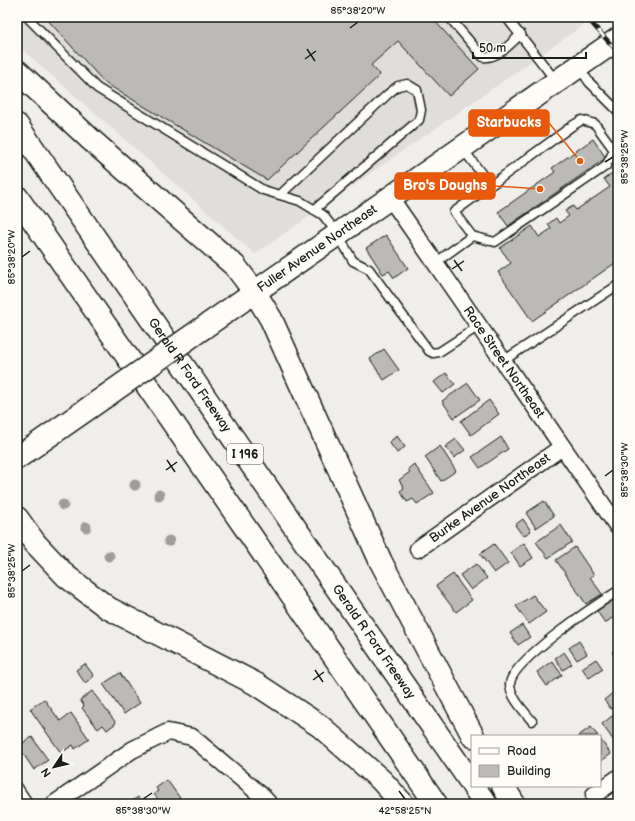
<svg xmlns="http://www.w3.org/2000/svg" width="635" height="821" viewBox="0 0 635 821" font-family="'Balsamiq Sans',sans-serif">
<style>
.built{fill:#e0deda}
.building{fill:#bbbab6;stroke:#1c1c1c}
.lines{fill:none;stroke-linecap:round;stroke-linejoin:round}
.service-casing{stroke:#1c1c1c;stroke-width:11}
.minor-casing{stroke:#1c1c1c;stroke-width:19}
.secondary-casing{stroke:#1c1c1c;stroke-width:25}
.motorway-casing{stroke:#1c1c1c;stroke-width:25}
.service{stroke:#fdfcf7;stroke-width:8}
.minor{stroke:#fdfcf7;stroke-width:16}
.secondary{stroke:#fdfcf7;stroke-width:22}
.motorway{stroke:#fdfcf7;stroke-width:22}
.rail-casing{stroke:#1c1c1c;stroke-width:4.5}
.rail{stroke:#fdfcf7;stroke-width:3;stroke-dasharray:9;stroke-linecap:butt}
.secondary-bridge-casing{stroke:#1c1c1c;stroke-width:25;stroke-linecap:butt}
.secondary-bridge{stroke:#fdfcf7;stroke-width:22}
.tree{fill:#9e9d9b}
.ticks{fill:none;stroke:#1c1c1c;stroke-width:1.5}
.labels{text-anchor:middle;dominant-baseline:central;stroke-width:3;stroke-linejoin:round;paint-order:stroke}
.shield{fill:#fdfcf7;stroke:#605f5e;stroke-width:1}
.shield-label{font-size:12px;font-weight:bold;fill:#1c1c1c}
.street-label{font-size:13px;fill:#1c1c1c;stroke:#fdfcf7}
.leader{fill:none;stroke:#e8590c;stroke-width:1.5}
.callout-dot{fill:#e8590c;stroke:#fdfcf7;stroke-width:1.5}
.callout{fill:#e8590c;stroke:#e8590c;stroke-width:1.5}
.callout-label{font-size:14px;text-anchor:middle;font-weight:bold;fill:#fff}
.neatline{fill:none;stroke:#1c1c1c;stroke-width:1.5}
.ticks-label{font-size:10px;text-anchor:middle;fill:#1c1c1c}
</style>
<rect width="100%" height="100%" fill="#f0eeea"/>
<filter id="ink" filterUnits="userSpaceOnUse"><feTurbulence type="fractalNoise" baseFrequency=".025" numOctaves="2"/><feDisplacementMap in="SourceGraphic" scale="8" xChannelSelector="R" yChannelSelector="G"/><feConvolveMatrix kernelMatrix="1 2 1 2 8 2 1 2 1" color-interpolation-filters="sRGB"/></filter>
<g filter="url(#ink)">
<path class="built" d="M17,17H595L255,254L17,45Z"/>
<path class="building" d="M45,17H431L479,69L449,96L398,41L371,65L380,75L267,180L105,83Z
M593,139L606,158L508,226L498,212L555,172L552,168Z
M618,169V261L532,321L498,272L511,263L500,248L532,226L539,237L551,229L548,224L556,218L559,223L569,216L565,211L573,206L576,210L610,187L604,179Z
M386,235L408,268L394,278L389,271L383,274L366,248Z
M384,349L399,370L384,380L370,359Z
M446,373L455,384L443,393L434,382Z
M468,383L480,400L454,418L442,401Z
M489,400L499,414L471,435L461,421Z
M397,436L405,447L397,453L389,442Z
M501,437L508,449L480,468L472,457Z
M456,439L465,450L454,458L445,447Z
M440,446L456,471L441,481L425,457Z
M414,464L434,493L417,504L413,499L407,502L400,491L404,488L399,480L410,472L408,469Z
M544,501L554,516L536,528L526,513Z
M523,519L531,531L523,536L515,525Z
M561,525L572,542L548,558L536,542Z
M524,543L533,558L520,566L511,552Z
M494,544L508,563L494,573L480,554Z
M575,547L594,575L590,577L602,594L586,604L556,560Z
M476,564L487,578L471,590L460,575Z
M453,574L472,600L456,612L436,586Z
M533,595L546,612L529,624L516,606Z
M618,597V614L605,623L597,611Z
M522,625L530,637L518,645L510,633Z
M579,641L587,654L577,660L569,648Z
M618,648V660L612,652Z
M564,652L572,664L563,670L555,658Z
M596,659L603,669L589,678L582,668Z
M552,661L562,675L547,686L537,672Z
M85,664L94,676L85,683L76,670Z
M120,673L140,703L124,714L103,684Z
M92,691L116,723L107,730L103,725L98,729L82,708L84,706L80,700Z
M614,692L618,697V703L611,709L604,700Z
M44,699L60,721L71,713L89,739L75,749L73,745L61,753L30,709Z
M612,716L616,722L618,720V747L602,724Z
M591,727L598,736H578Z
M32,737L48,760L34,770L18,746Z
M600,739L611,754L600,762Z
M167,780L182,801L181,804H161L154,794L158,791L156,788Z
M138,797L141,802L146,799L149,804H134L132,801Z"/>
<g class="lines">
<defs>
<path id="service" d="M27,17L97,88L263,190L300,201L323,215L337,233L353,261L369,269L429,351L433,353L439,352L479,326
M449,17L483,57C498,59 510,44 521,34
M506,17L556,81
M579,67L589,82L618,111
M463,149L490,185
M281,194L388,94L398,86L407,84L417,90L421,110L419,120L314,210
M435,263L472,236L454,212L572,126L582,120L595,124L614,150L606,166L495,242L472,236
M503,361L618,285
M532,721C524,711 510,697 510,684C511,661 597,604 618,591
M17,786L29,804"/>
<g id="minor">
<path id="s1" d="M389,196L618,527"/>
<path id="s2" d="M418,549L562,447"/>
<path d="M594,795L618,778"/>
<path d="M54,804L132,750L168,732L192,737L262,796L269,804"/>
</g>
<g id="secondary">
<path id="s3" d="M203,328L618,39"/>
<path d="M17,458L106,396"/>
</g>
<g id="motorway">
<path d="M17,71L90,139L235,266L254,291L271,319L381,562L473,736"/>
<path id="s4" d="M17,125L472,784"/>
<path d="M17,197L436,804"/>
<path d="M17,518L35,543L66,576L108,608L256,684L320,726L381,780L403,804"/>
<path d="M473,786L486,804"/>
<path d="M503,786L514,804"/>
</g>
</defs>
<use href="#service" class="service-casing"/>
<use href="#minor" class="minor-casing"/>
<use href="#secondary" class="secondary-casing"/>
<use href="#motorway" class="motorway-casing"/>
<use href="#service" class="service"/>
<use href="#minor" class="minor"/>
<use href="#secondary" class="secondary"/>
<use href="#motorway" class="motorway"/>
<defs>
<path id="rail" d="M586,17L618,52"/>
</defs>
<use href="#rail" class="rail-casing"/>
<use href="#rail" class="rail"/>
<defs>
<path id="secondary-bridge" d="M106,396L203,328"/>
</defs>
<use href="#secondary-bridge" class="secondary-bridge-casing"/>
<use href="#secondary-bridge" class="secondary-bridge"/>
</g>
<g class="tree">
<circle cx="135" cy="485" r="5.5"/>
<circle cx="159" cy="495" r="5.5"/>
<circle cx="63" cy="505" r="5.5"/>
<circle cx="86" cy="527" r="5.5"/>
<circle cx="169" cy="541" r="5.5"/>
<circle cx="109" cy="556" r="5.5"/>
</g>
</g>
<path class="ticks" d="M350,28L358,22M307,49L315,61M305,59L316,51M605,162L613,157M22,257L30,251M454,260L462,271M452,269L464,261M167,460L175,472M166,470L177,462M605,476L613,470M22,571L30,565M315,670L323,682M313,680L324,672M399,791L405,799M143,799L152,793"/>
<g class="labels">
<rect class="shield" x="227" y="444" width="36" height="20" rx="3"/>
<g class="shield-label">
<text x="245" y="454">I 196</text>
</g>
<g class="street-label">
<text stroke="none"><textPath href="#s3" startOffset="139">Fuller Avenue Northeast</textPath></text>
<text stroke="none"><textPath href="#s1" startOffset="202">Race Street Northeast</textPath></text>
<text stroke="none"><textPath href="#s4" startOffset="304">Gerald R Ford Freeway</textPath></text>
<text stroke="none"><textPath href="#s2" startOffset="88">Burke Avenue Northeast</textPath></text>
<text stroke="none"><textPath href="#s4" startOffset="628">Gerald R Ford Freeway</textPath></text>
</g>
</g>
<path class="leader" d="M580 161L549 123M540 189L495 186"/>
<g class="callout-dot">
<circle cx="580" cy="161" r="4"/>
<circle cx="540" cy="189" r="4"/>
</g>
<g class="callout">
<rect x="469" y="110" width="80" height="26" rx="4"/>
<rect x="395" y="173" width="100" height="26" rx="4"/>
</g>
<g class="callout-label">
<text x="509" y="127">Starbucks</text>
<text x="445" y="190">Bro's Doughs</text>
</g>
<rect width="635" height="821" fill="none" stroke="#fdfcf7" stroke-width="44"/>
<rect x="471" y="735" width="130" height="52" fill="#fdfcf7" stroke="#a3a29f"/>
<rect x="479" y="748" width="20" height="6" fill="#fdfcf7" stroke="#a3a29f"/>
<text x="507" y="755" font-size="12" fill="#1c1c1c">Road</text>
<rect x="479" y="765" width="20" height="12" fill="#bbbab6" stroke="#a3a29f"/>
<text x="507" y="775" font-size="12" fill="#1c1c1c">Building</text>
<g transform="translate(54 767) rotate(235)" stroke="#fdfcf7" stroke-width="3" paint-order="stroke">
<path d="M0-3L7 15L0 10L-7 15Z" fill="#1c1c1c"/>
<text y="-6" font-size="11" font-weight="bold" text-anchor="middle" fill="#1c1c1c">N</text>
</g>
<path d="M473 52v6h113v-6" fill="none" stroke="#1c1c1c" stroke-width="2"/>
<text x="479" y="52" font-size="12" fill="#1c1c1c" stroke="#fdfcf7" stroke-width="3" paint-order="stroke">50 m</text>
<rect x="22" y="22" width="591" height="777" class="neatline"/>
<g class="ticks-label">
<text x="358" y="14">85°38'20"W</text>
<text transform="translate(624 157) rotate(-90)" y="4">85°38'25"W</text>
<text transform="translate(11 257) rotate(-90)" y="4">85°38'20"W</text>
<text transform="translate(624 470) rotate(-90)" y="4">85°38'30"W</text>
<text transform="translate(11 571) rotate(-90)" y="4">85°38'25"W</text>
<text x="143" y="814">85°38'30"W</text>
<text x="405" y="814">42°58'25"N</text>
</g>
</svg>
